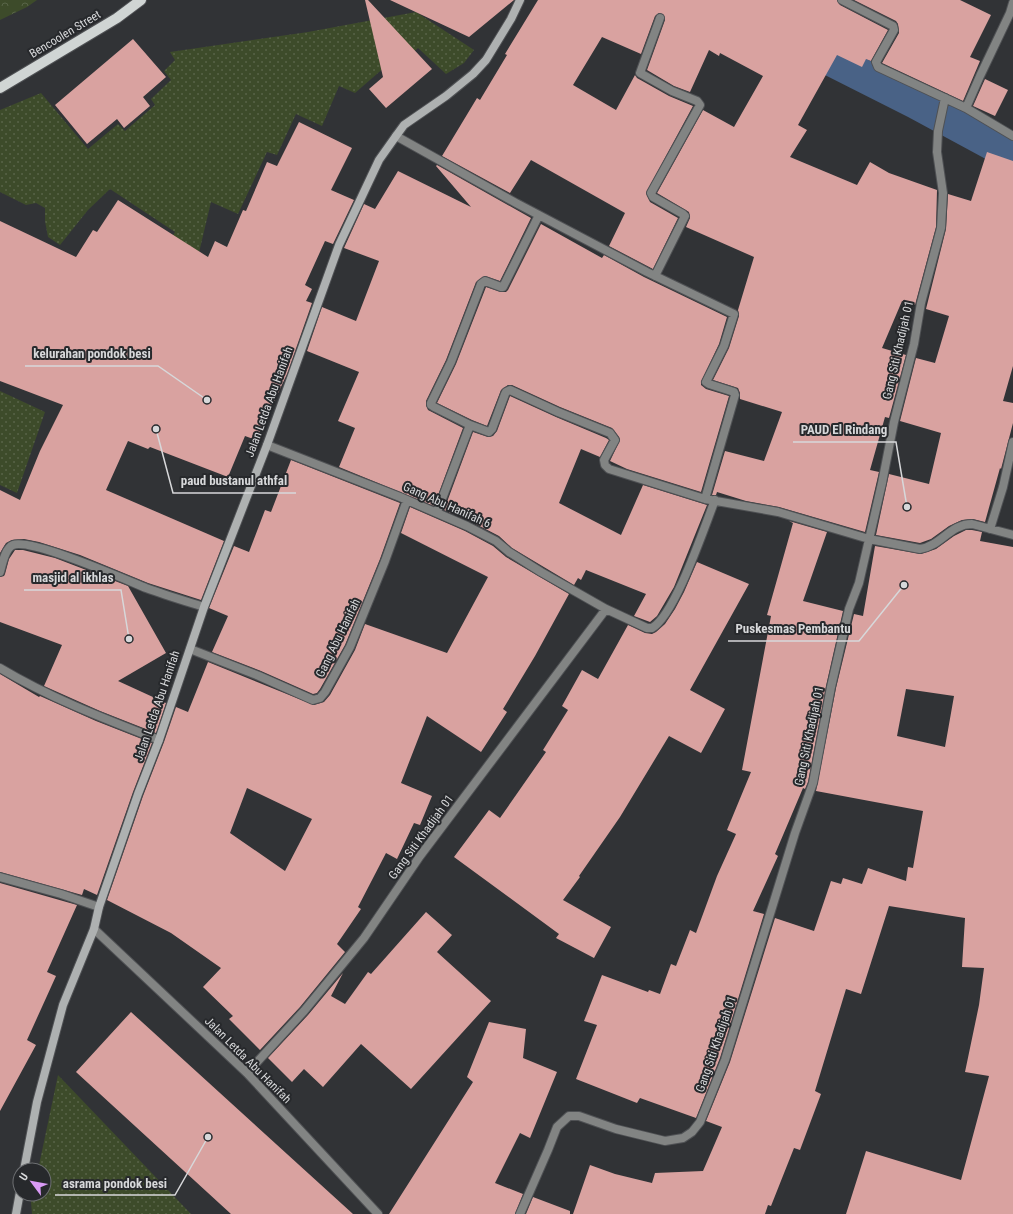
<svg xmlns="http://www.w3.org/2000/svg" width="1013" height="1214" viewBox="0 0 1013 1214" font-family="'Roboto Condensed',sans-serif">
<style>
.grass{fill:url(#grass-dots)}
.forest{fill:url(#forest-crowns)}
.lines{fill:none;stroke-linecap:round;stroke-linejoin:round}
.canal{stroke:#496286;stroke-width:33}
.building{fill:#d9a2a0;fill-rule:evenodd}
.street-casing{stroke:#4f5154;stroke-width:10}
.secondary-casing{stroke:#4f5154;stroke-width:10}
.primary-casing{stroke:#4f5154;stroke-width:12}
.street{stroke:#828483;stroke-width:8}
.secondary{stroke:#aeb1b1;stroke-width:8}
.primary{stroke:#d0d5d4;stroke-width:10}
.labels{text-anchor:middle;dominant-baseline:central;stroke-width:4;stroke-linejoin:round;paint-order:stroke}
.street-label{font-size:12px;fill:#d7d8da;stroke:#27292c}
.leader{fill:none;stroke:#d7d8da;stroke-width:1.5}
.callout-dot{fill:#d7d8da;stroke:#27292c;stroke-width:1.5}
.callout-label{font-size:13px;text-anchor:middle;font-weight:bold;fill:#d7d8da;stroke:#27292c;stroke-width:4;stroke-linejoin:round;paint-order:stroke}
</style>
<defs>
<pattern id="grass-dots" width="8" height="8" patternUnits="userSpaceOnUse"><rect width="8" height="8" fill="#3d4b2a"/><path d="M2 2h.1M6 6h.1" fill="none" stroke="#586448" stroke-width="1.8" stroke-linecap="round"/></pattern>
<pattern id="forest-crowns" width="20" height="18" patternUnits="userSpaceOnUse"><rect width="20" height="18" fill="#3d4b2a"/><path d="M2 6a3 3 0 1 1 6 0M12 15a3 3 0 1 1 6 0" fill="none" stroke="#586448"/></pattern>
</defs>
<rect width="100%" height="100%" fill="#313336"/>
<path class="grass" d="M416,12L474,50L464,63L446,74L418,48L399,65L393,60L355,93L339,86L322,126L296,114L277,155L267,152L238,214L211,202L197,261L154,265L175,232L110,189L88,210L60,245L48,237L45,221V208L36,203L26,205L0,192V110L41,93L88,149L118,124L125,131L155,105L151,99L171,80L164,71L175,60L170,52L308,32Z
M0,391L45,412L17,493L0,485Z
M58,1075L191,1214H32L31,1202L33,1194H44V1170H38Z"/>
<path class="forest" d="M0,0H37L27,7L0,20Z"/>
<g class="lines">
<path class="canal" d="M713,0L915,102L1013,155"/>
</g>
<path class="building" d="M365,0H368L432,69L386,108L369,89L383,77Z
M390,0H514L469,37Z
M538,0H837L840,5L888,30L871,61L866,59L862,67L837,55L798,125L807,130L790,157L857,185L870,162L889,173L937,190L936,227L915,305L902,301L882,348L906,355L889,418L885,417L870,470L879,472L865,532L779,507L746,501L717,492L716,495H712L725,451L764,461L782,412L740,399V393L738,388L713,380L729,348L739,316L738,310L754,257L686,227L690,218L689,212L657,193L703,110L734,127L763,76L720,53L719,56L709,50L690,92L674,86L647,70L665,20L664,15L659,13L655,16L641,54L602,37L573,85L616,110L635,75L637,78L669,96L693,106L646,193L650,202L678,218L653,269L609,246L625,213L531,160L510,193L442,156L477,98L480,100L507,55L505,54Z
M854,0H960L991,15L970,57L980,61L963,101L882,63L899,33L898,24L896,21Z
M133,39L166,77L143,97L150,106L124,128L117,119L87,144L55,105Z
M985,79L1008,90L995,116L973,106Z
M299,122L352,148L331,190L354,200L333,244L325,241L305,285L312,289L306,301L312,303L287,374L256,440L245,436L228,477L150,447L148,449L128,441L106,490L224,541L201,600L148,583L80,555L39,542L24,539L12,540L6,543L0,553V490L20,500L40,451L63,405L0,381V221L76,257L93,230L97,232L118,200L208,257L215,241L227,247L243,210L246,211L267,162L277,166Z
M987,152L1013,161V366L1003,401L1013,403V423L1001,469L1000,468L985,522L973,519L962,520L949,526L931,539L920,543L876,535L889,474L929,484L941,433L900,421L916,358L935,363L949,316L926,309L946,229L948,194L971,201Z
M437,165L531,218L500,281L485,276L476,282L446,360L426,401V405L428,410L463,428L434,506L339,467L355,428L338,421L359,372L307,351L322,307L356,321L379,261L344,248L364,204L375,209L398,171L471,207L436,166Z
M541,224L602,258L604,255L644,277L727,317L719,344L701,382V385L706,389L729,396L701,492L627,469L610,461L620,440L619,437L612,428L560,407L512,385H508L501,390L487,426L472,420L437,403L456,364L486,287L501,292H506L508,290Z
M510,396L556,417L606,438L609,440L600,457L581,449L559,503L621,535L643,485L707,505L674,587L657,616L650,622L634,616L646,594L586,570L581,580L578,578L574,585L512,548L499,536L470,521L444,510L473,432L488,437L493,436L497,431Z
M291,460L400,503L380,559L345,645L320,689L317,693L313,694L261,671L212,652L228,616L209,608L234,546L249,552L265,510L271,512Z
M410,507L465,531L493,546L506,557L569,594L535,656L503,709L507,712L481,752L427,716L401,783L432,796L420,825L414,823L397,859L386,853L358,907L361,909L337,944L345,952L300,1007L260,1050L229,1019L233,1016L203,987L221,968L171,933L107,900L143,796L164,742L176,707L188,712L208,662L314,705L324,702L330,695L355,650L365,624L447,653L488,577L401,533ZM247,788L312,819L285,871L230,833Z
M789,521L827,532L803,601L843,611L826,686L808,782L805,789L803,788L775,854L778,856L753,911L764,914L720,1058L696,1118L640,1098L637,1103L576,1079L597,1025L584,1021L602,975L648,992L649,990L660,994L671,964L676,966L690,930L696,933L717,876L736,834L727,830L751,772L742,770L771,616L767,615L793,523Z
M966,530H972L982,532L980,541L1013,547V1214H846L866,1151L961,1180L989,1076L965,1072L979,1005L984,968L962,967L965,918L889,906L861,994L846,989L815,1091L821,1094L800,1150L794,1148L771,1206L768,1205L765,1214H573L590,1165L615,1174L652,1183L655,1173L703,1171L722,1127L706,1121L730,1062L775,918L814,931L831,881L841,884L843,878L862,884L868,868L906,881L908,867L913,868L923,811L816,791L836,688L854,614L863,616L875,546L921,554L936,549L954,536ZM906,689L954,696L945,747L897,736Z
M15,550H23L55,558L128,586L166,653L118,681L166,703L156,733L100,711L44,686L62,645L0,622V577L4,576L5,574L9,559Z
M697,562L749,584L690,690L725,709L701,753L669,736L620,817L579,876L580,877L563,900L611,927L594,958L556,938L559,934L454,857L489,810L500,818L546,752L543,750L568,710L562,706L582,670L598,679L628,625L645,633L652,634L656,632L665,624L675,609L684,592Z
M0,674L39,697L40,696L96,721L152,743L133,792L97,895L84,889L82,895L0,872Z
M0,883L77,905L47,972L56,976L27,1040L36,1045L0,1111Z
M426,912L452,935L437,952L491,1001L411,1089L361,1044L323,1087L304,1069L292,1082L268,1058L308,1015L343,973L331,996L345,1004L368,972L371,974Z
M131,1012L353,1214H231L76,1072Z
M489,1022L526,1029L523,1058L557,1072L530,1138L520,1133L495,1183L523,1194L515,1214H389L473,1082L467,1077Z
M533,1197L570,1211V1214H526Z"/>
<g class="lines">
<defs>
<path id="street" d="M842,0L893,26L894,30L876,62L878,67L966,108L1013,136
M966,108L980,76L1010,13L1013,3
M396,136L516,203L647,272L734,314L724,346L706,382L709,384L734,392L735,395L705,499
M655,276L685,216L683,214L653,197L651,193L700,105L697,101L672,91L640,73L660,18
M470,425L489,432L492,429L505,394L506,392L510,390L558,412L610,433L615,440L604,460L605,465L609,469L705,499L778,512L869,539L920,549C941,546 950,524 972,524L1013,535
M267,445L400,497L467,526L496,541L509,552L541,572L606,609L647,628H652C675,615 704,528 715,500
M437,512L470,425L434,407L431,405V403L451,362L481,284L485,281L501,287H503L539,215
M990,529L1003,487L1013,442
M0,572C2,565 5,548 13,545C31,538 124,579 146,588C165,595 185,601 204,607
M190,649L259,676L313,700L320,698L325,692L350,647L363,615L385,561L407,500
M0,668C50,698 105,719 159,740
M0,877L61,894L99,907
M94,929L247,1073L378,1214
M247,1073L304,1011L364,938L420,856L606,609
M520,1214L548,1150L557,1127L569,1116H579L616,1129L665,1141L683,1138L692,1132L700,1122L725,1060L795,833L813,783L831,687L849,609L859,583L882,483L894,422L914,344L921,303L941,228L943,193L937,152L938,131L945,98"/>
<path id="secondary" d="M24,1170L37,1102L63,1005L94,929L99,907L138,794L159,740L204,607L267,445L339,245L379,160L396,136L404,125L446,96L473,74L486,60L511,19L520,0
M16,1214L20,1192"/>
<path id="primary" d="M0,88L117,18L141,0"/>
</defs>
<use href="#street" class="street-casing"/>
<use href="#secondary" class="secondary-casing"/>
<use href="#primary" class="primary-casing"/>
<use href="#street" class="street"/>
<use href="#secondary" class="secondary"/>
<use href="#primary" class="primary"/>
</g>
<g class="labels">
<g class="street-label">
<text transform="translate(65 34) rotate(-31)">Bencoolen Street</text>
<text transform="translate(898 350) rotate(-77)">Gang Siti Khadijah 01</text>
<text transform="translate(269 402) rotate(-70)">Jalan Letda Abu Hanifah</text>
<text transform="translate(447 505) rotate(24)">Gang Abu Hanifah 6</text>
<text transform="translate(338 638) rotate(-64)">Gang Abu Hanifah</text>
<text transform="translate(157 706) rotate(-71)">Jalan Letda Abu Hanifah</text>
<text transform="translate(809 736) rotate(-78)">Gang Siti Khadijah 01</text>
<text transform="translate(421 837) rotate(-54)">Gang Siti Khadijah 01</text>
<text transform="translate(716 1044) rotate(-71)">Gang Siti Khadijah 01</text>
<text transform="translate(248 1060) rotate(45)">Jalan Letda Abu Hanifah</text>
</g>
</g>
<path class="leader" d="M207 400L158 366H25M907 507L896 442H793M156 429L173 493H296M129 639L121 590H24M904 585L859 641H728M208 1137L175 1195H55"/>
<g class="callout-dot">
<circle cx="207" cy="400" r="4"/>
<circle cx="907" cy="507" r="4"/>
<circle cx="156" cy="429" r="4"/>
<circle cx="129" cy="639" r="4"/>
<circle cx="904" cy="585" r="4"/>
<circle cx="208" cy="1137" r="4"/>
</g>
<g class="callout-label">
<text x="92" y="358">kelurahan pondok besi</text>
<text x="844" y="434">PAUD El Rindang</text>
<text x="234" y="485">paud bustanul athfal</text>
<text x="73" y="582">masjid al ikhlas</text>
<text x="793" y="633">Puskesmas Pembantu</text>
<text x="115" y="1188">asrama pondok besi</text>
</g>
<g transform="translate(32 1182) rotate(302)"><circle r="19" fill="#27292c" stroke="#6d6f72"/>
<path d="M0-3L7 15L0 10L-7 15Z" fill="#da9af6"/>
<text y="-6" font-size="11" font-weight="bold" text-anchor="middle" fill="#d7d8da">U</text>
</g>
</svg>
